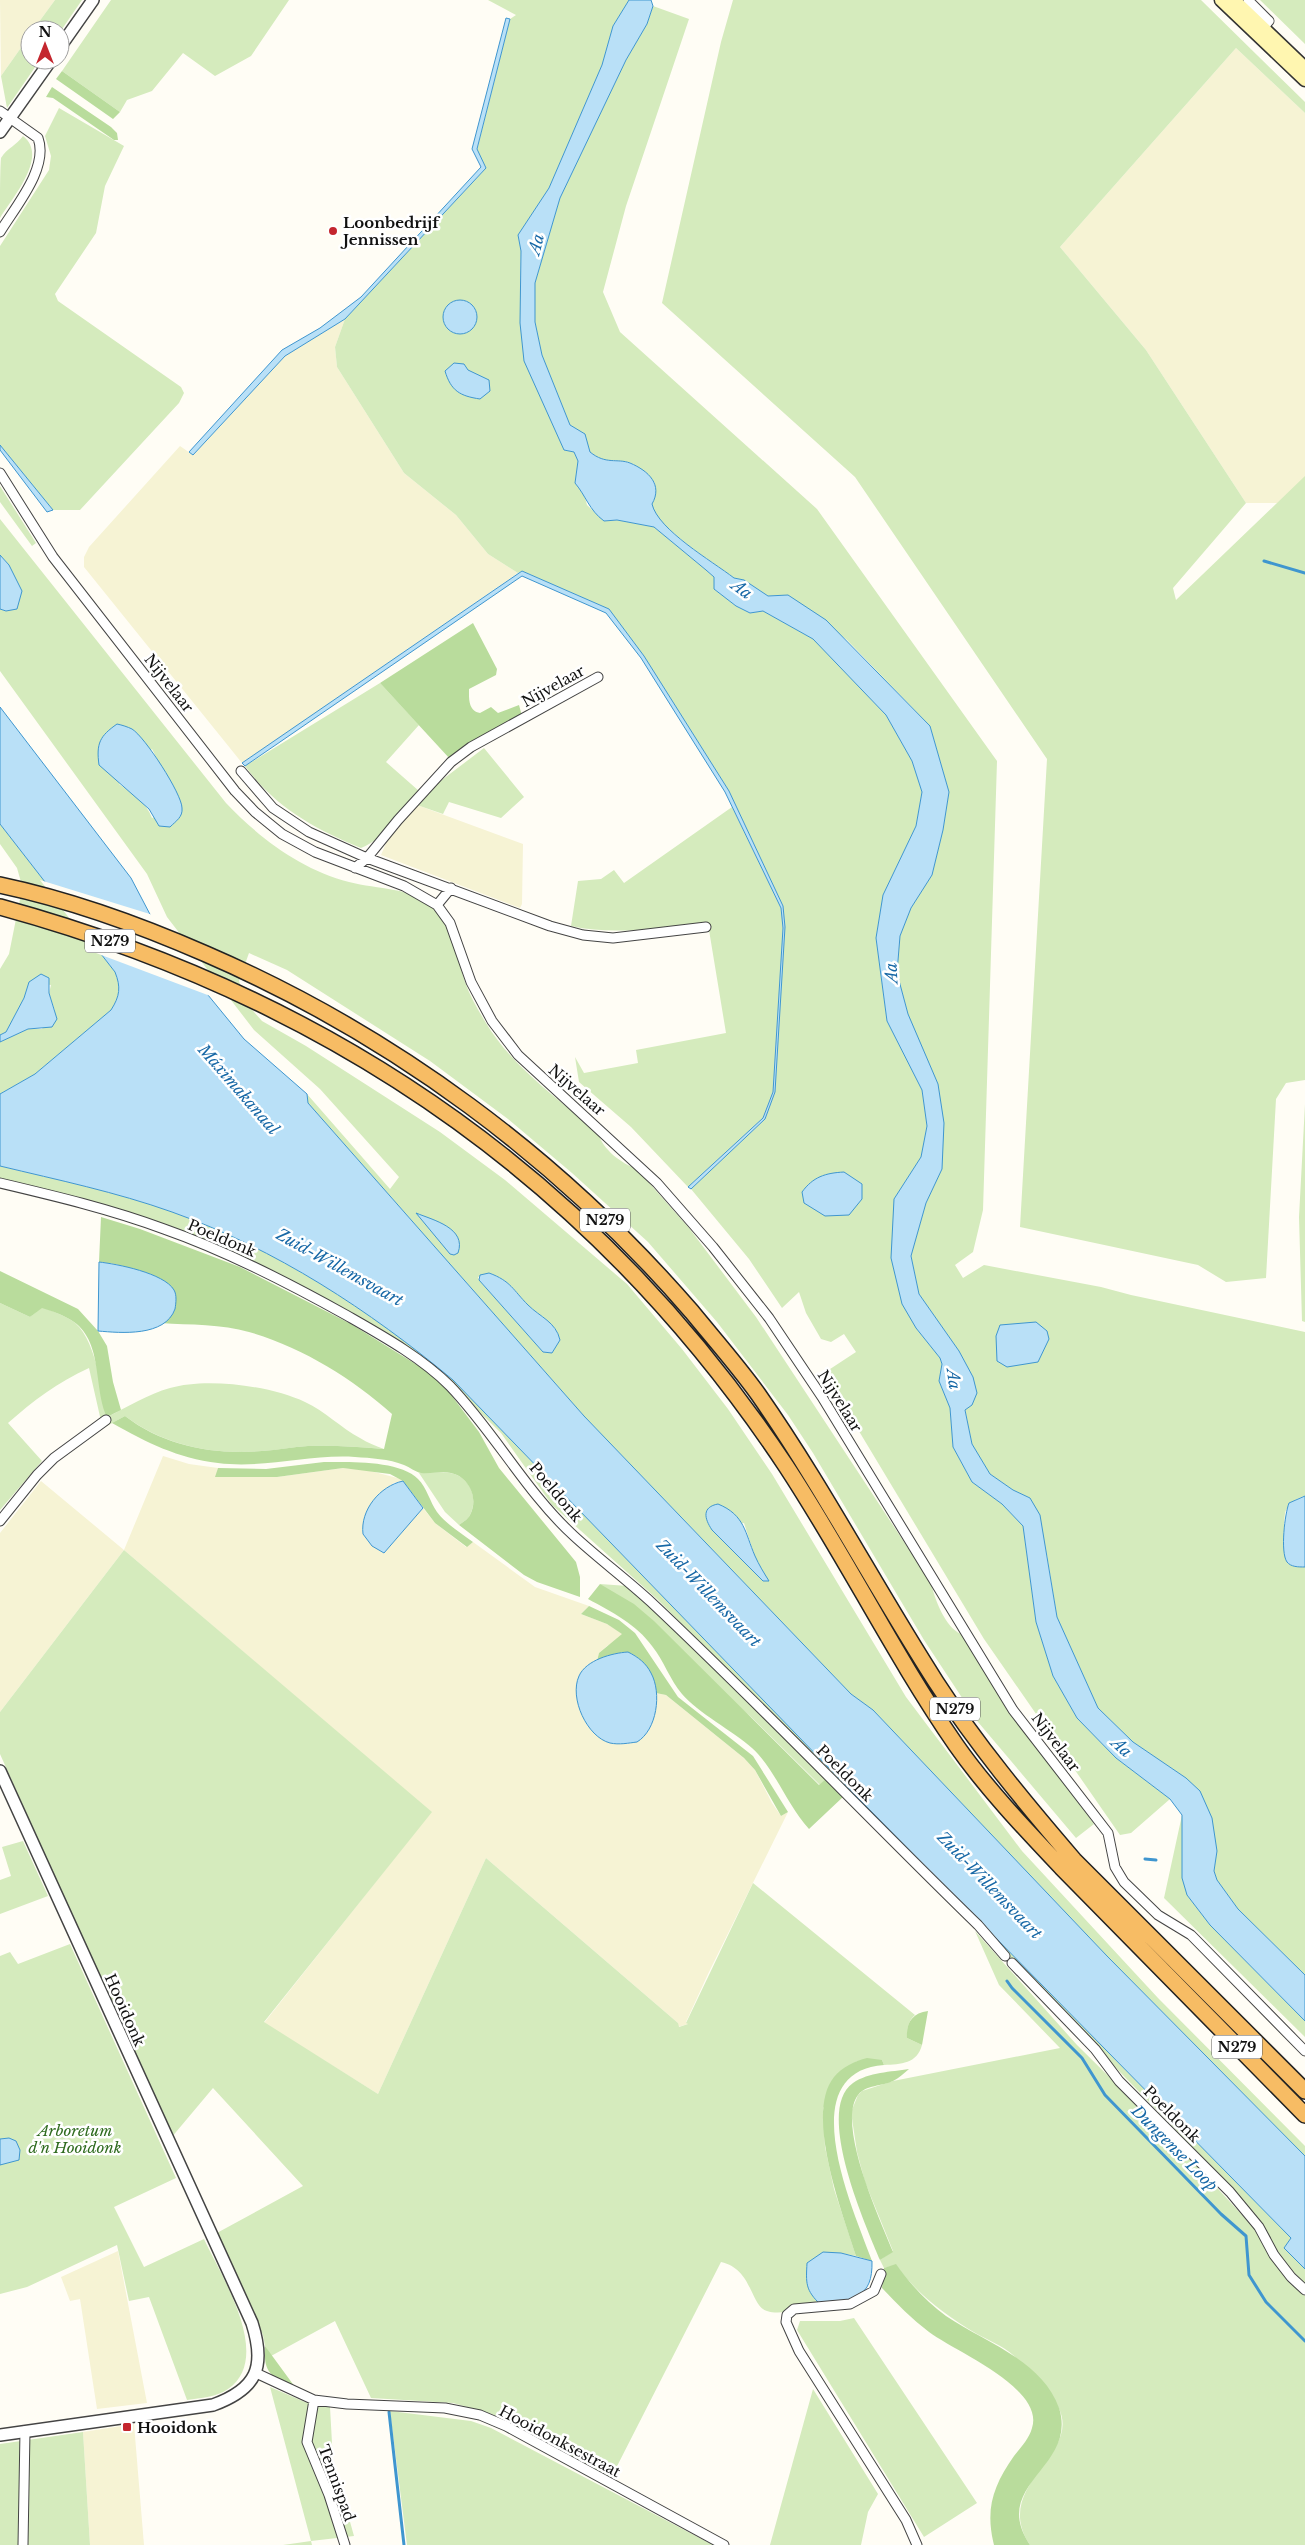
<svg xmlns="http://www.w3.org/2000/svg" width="1305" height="2545" viewBox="0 0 1305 2545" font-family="'Libre Baskerville',serif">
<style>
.farmland{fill:#f6f3d4}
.green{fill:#d5ebbd;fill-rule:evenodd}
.forest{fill:#b9dc9c}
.water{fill:#b9e0f7;stroke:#3f96cf}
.pier{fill:#fffdf5}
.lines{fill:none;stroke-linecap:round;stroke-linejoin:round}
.stream{stroke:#3f96cf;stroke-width:3}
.minor-casing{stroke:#444;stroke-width:11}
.tertiary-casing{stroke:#444;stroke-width:14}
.secondary-casing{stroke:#333;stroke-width:15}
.trunk-casing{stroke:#222;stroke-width:18}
.minor{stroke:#fff;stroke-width:9}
.tertiary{stroke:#fff;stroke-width:11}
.secondary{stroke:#fff6b0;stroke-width:12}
.trunk{stroke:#f7bc64;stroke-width:15}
.poi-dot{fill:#c4262e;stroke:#fff;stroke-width:2}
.labels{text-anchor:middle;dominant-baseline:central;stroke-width:5;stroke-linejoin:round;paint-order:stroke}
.shield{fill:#fff;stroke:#585858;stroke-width:1}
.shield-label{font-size:14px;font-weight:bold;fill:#111}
.poi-label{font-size:15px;font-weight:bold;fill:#111;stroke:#fff;text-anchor:start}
.street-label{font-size:15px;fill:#111;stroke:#fff}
.park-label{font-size:15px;font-style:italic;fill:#2f6b1f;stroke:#fff}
.water-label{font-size:16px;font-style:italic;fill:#1768a6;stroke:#fff}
</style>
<rect width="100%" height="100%" fill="#fffdf5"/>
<path class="farmland" d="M0,0H55L33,30H30V35L1,76Z
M1236,48L1305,113V503H1246L1146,350L1060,247Z
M345,319L335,347L337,367L404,473L456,515L488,554L518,573L242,763L84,567V557L89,547L180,446L193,455L285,356Z
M417,805L523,844L522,904L520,908L381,855L387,841Z
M163,1456L189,1464L218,1468L216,1477H277L343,1468L367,1470L401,1479L403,1481L393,1483L363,1534L372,1546L384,1553L423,1508L435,1523L466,1547L473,1542L535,1587L589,1606L581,1614L607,1624L623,1634L617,1640L607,1646L599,1653L597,1661L588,1665L579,1675L577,1696L587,1726L626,1744L637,1742L648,1732L653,1720L656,1693L666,1695L744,1758L755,1770L772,1803L781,1816L788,1812L708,1974L686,2022L688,2024L678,2027V2023L486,1858L378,2094L264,2023L431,1812L124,1550L0,1712V1533L41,1481L124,1550Z
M118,2251L147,2403L97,2409L80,2299L70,2301L61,2277Z
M134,2424L144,2545H90L83,2432Z"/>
<path class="green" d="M55,0H82L60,32V30H33Z
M111,0H289L251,56L215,76L183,53L152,91L127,100L120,112L62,71Z
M488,0H629L613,26L602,65L549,188L518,235L521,251L520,281L564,450L574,452L578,461L575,483L584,494L587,505L604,521L617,520L654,527L706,570L714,577V589L736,606L750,613L763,611L813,639L827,653L886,715L912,761L922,792L916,826L883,895L876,938L887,1021L922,1090L927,1126L921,1157L894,1199L916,1328L940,1358L942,1364L939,1381L950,1408L953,1447L972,1482L1002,1504L1023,1526L1036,1622L1053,1676L1077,1718L1116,1758L1170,1799L1131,1833L1120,1835L984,1639L824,1373L856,1352L844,1334L831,1342L821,1339L806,1313L799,1292L782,1308L749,1259L691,1189L765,1119L775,1092L785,927L783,906L729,791L644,656L609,609L522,571L518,573L488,554L456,515L404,473L337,367L335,347L345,319L486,168L477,150L510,19L516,15Z
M733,0H1201L1305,102V113L1236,48L1060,247L1146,350L1246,503L1173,588L1176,600L1305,476V1080L1286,1083L1276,1099L1266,1278L1226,1282L1198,1265L1020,1227L1047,759L855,477L662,303L721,42Z
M1260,0H1305V44Z
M653,6L689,19L626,206L603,292L620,332L817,509L997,761L983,1210L973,1252L955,1265L963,1278L984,1265L1101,1287L1131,1295L1305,1332V1496C1297,1498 1290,1502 1286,1510C1283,1516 1283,1556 1287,1561C1291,1567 1298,1567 1305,1567V1975L1238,1909L1217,1880L1214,1871L1217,1851L1186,1778L1133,1742L1098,1708L1057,1617L1047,1555L1030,1498L1013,1490L990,1474L972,1444L965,1409L973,1377L959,1351L919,1294L911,1256L926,1203L942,1169L908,1014L897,973L900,936L911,908L932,875L943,830L949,792L930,726L847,640L788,595L768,596L744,580L734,578C714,563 662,530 653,510C650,502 654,491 655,483C648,475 640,468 631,463C617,458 606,465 590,452L584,434L570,425L542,355L535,322V283L560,198L626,60L647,24Z
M30,35V60H40L7,108L1,76Z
M59,108L124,146L105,186L96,233L55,294L58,301L181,387L184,393L179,403L80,510H53L0,445V246L49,170L51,156L45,136Z
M23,136C49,156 13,197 0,218C0,205 0,168 1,158C7,148 17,145 23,136Z
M0,486L36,543L32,546L0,502Z
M0,519L226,803C259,838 302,870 349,882C378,890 412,886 434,909C453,929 457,957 465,982C470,996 478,1010 486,1023C513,1068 560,1100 599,1134C601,1148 623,1165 636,1168L689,1228L756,1317L931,1583C935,1600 945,1627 961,1634L1094,1824L1076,1838L978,1722L924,1640L813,1453L788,1415L717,1322L648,1242L572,1173L508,1119L430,1061L287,970L249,953L239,981L247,1004L262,1021L306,1046L440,1132L505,1180L627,1284L682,1349L728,1409L772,1474L906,1697L1022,1851L1158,1998L1305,2146V2156L1107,1956L873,1710L851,1694L584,1416L308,1103L307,1094L390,1189L399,1177L320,1089L254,1030L167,917L147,874L0,671V609L6,611L9,565L0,555ZM152,749L182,808L152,818C146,802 133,794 119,784ZM489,1273C511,1281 513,1290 528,1305C540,1317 556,1322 560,1340L552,1353L543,1352L479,1280L478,1277ZM744,1523L755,1557L768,1581L712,1530Z
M380,683L419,725L386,762L419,791C402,811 386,838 361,848C315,829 275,807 245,766Z
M484,748L524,797L501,818L449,802L443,814L417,805L434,786Z
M732,807L781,908L783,928L773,1092L763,1118L688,1187L631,1127L579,1082L575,1057L584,1073L638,1063L636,1050L726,1033L708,924C663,927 615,936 571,926L578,881L601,879L614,870L624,883Z
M0,824L115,972C121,987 120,996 111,1010L35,1074L0,1094V1042L28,1029H42L55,1011L49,993L51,985L29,982L24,998L6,1032L0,1035V969L9,954L21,894V882L17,868L0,844Z
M1305,1104V1322L1302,1321L1299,1217Z
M0,1166C58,1180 116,1192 172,1212C276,1249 369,1310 453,1380L859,1799L1291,2238L1284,2248L1305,2269V2285L1278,2255L1233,2189L858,1801L657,1599L552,1505L501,1433L450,1383L404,1348L230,1252L0,1181Z
M0,1303L30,1317L42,1307C52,1311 63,1315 71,1320C96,1335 101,1390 107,1417C128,1407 148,1394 170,1388C207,1377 271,1386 305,1402C325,1411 341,1428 360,1438C368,1443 376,1446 384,1449C359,1447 334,1445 308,1446C293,1447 278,1450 262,1451C213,1455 165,1446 125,1416L105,1427L101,1421L89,1368C58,1382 33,1401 8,1423L42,1461L0,1510Z
M419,1473C429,1473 440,1472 450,1473C469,1476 479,1497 470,1515C468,1519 463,1522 459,1525L445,1512Z
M124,1550L432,1812L264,2022L378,2094L486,1858L678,2023L679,2027L688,2024L686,2023L753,1883L915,2015C908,2021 907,2029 907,2038L922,2045C917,2064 901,2064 884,2065L882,2060L857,2061L823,2108L825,2147L834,2189L856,2256L841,2253L821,2305C805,2307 782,2316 767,2311C750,2306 753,2269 721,2262L611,2478L492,2414L453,2403L371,2398L335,2321L271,2356L265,2346L263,2335L215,2234L303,2186L213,2088L171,2138L0,1754V1712Z
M600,1584L628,1586L827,1778L820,1785L751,1717Z
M1182,1815L1187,1895L1210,1925L1305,2021V2037L1164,1898Z
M23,1841L48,1896L0,1914V1880L11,1876L2,1847Z
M975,1931L1077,2045L1174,2141L1254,2228L1270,2256L1288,2281L1305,2296V2545H1030C990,2485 1084,2454 1058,2407C1054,2400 1046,2393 1040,2387C1031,2376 1023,2364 1013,2355C1003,2346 988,2340 977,2334C945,2315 918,2295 896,2265L884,2268L880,2260L893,2251L865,2182L857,2152L851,2112L858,2095L862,2091L893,2081L1060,2048L999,1985Z
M70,1944L176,2178L114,2207L144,2267L204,2239C221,2276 274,2357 228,2389C217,2397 201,2398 187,2400L149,2297L129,2301L117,2245L27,2287L0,2294V1956L10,1952L18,1964Z
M854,2318L977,2503L924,2537L797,2330L800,2321H840Z
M270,2387L305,2402L330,2407L333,2461L354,2536L311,2541L312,2545H283L311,2541Z
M813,2389L878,2494L868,2512L861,2545H770Z
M390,2411L471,2421L491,2428L713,2545H407Z
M83,2432L90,2545H0V2444Z"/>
<path class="forest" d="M62,71L120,112L113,119L56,79Z
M52,87L111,127L117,133L118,140H114L53,98L46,97Z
M473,623L497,669L496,675L469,689C469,698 468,711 480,713L491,707L498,713L519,705L522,716L450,759L380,683Z
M101,1217L140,1229L240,1267L351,1324L422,1368L443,1384L479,1432L499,1468L576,1562L580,1577V1597L537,1582L524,1575L459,1525C463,1522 468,1519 470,1515C479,1498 469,1477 451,1473C442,1471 431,1474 421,1473C415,1472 410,1467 404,1465C389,1459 371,1458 355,1457C309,1454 264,1469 218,1463C177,1458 148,1443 112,1423L125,1416C164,1446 213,1455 262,1451C277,1450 293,1447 308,1446C333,1445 359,1447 384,1449L392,1414C352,1378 301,1347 249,1332C222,1324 190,1325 161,1323L174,1312L141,1271L115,1264L99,1262Z
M0,1271L78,1309L98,1331L107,1346L113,1382L121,1410L107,1417C93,1388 104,1340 71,1320C63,1315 52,1311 42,1308L30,1317L0,1303Z
M324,1462C348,1462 400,1460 418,1479C427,1488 430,1502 437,1512C447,1525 461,1533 473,1542L467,1547L435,1523L403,1481L390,1474L343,1468L277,1477H215L218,1468L266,1469Z
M600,1584L634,1604L654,1621L819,1785L827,1778L844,1796L809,1829C787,1805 775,1769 752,1748C733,1731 698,1713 682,1694C670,1680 664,1661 652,1646C636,1624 612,1612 588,1599Z
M589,1606L619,1620L635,1633L678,1697L753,1756L788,1812L781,1816L755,1770L744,1758L666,1695L656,1693C656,1684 652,1678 648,1671C633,1645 620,1651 597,1661L599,1653L622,1634L607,1624L581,1614Z
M928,2011L922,2045L907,2038C906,2023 912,2013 928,2011Z
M867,2058L882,2060L884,2065C790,2072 854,2211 872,2261L856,2256C843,2215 804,2114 834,2077C842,2067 855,2061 867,2058Z
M909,2069C904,2073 899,2078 893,2081C883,2086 865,2085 858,2095C836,2124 880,2220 893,2252L880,2260C866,2226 814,2110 853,2083C869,2072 891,2072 909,2069Z
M896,2264C910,2284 927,2302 946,2316C984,2342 1042,2360 1059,2408C1078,2468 989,2484 1030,2545H994C985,2509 993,2486 1014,2456C1021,2447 1029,2439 1032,2428C1045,2388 954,2351 929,2332C912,2319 897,2304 882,2288L884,2268Z
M265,2346L295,2387C272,2377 263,2374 265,2346Z"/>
<path class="water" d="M629,0H651L653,6L647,24L626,60L560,198L535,283V322L542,355L570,425L585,434L590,452C606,465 617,458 630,463C649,471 663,485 652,504C658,530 712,561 734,578L744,580L768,596L788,595L826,620L930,726L949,792L943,830L932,875L911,908L900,936L897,973L908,1014L938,1084L944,1123L942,1169L926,1203L911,1256L919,1294L959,1351L973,1377L977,1393L972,1405L965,1410L972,1444L990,1474L1013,1490L1030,1498L1040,1515L1057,1617L1098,1708L1133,1742L1186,1778L1200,1791L1212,1818L1217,1851L1214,1871L1217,1880L1238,1909L1305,1975V2021L1210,1925L1187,1895L1182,1878V1815L1170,1799L1116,1758L1077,1718L1053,1676L1036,1622L1023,1526L1002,1504L972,1482L953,1447L950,1408L939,1381L942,1364L940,1358L916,1328L902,1304L891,1258L894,1199L921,1157L927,1126L922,1090L887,1021L876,938L883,895L916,826L922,792L912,761L886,715L813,639L763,611L750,613L736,606L714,589V577L706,570L654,527L617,520L604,521C589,510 586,496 575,483L578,461L574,452L564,450L524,361L520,323L521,251L518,235L549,188L602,65L613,26Z
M506,18L510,19L477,149L486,168L345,319L285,356L193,455L189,452L282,350L320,328L361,297L481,167L472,149Z
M443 317a17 17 0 1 1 34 0a17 17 0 1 1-34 0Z
M454,363L464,364L468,370L489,380L490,391L480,399C460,396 451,391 445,371Z
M0,445L53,510L47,512L0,450Z
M0,555L9,565L22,591L17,609L6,611L0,609Z
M522,571L609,609L644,656L729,791L783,906L785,927L775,1092L765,1119L691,1189L688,1187L763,1118L773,1092L783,928L781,908L725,792L641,658L606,613L522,576L245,766L242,763Z
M0,707L131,878L153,920L199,984L244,1039L307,1094L308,1103L584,1416L851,1694L873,1710L1107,1956L1305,2156V2269L1284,2248L1291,2238L859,1799L453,1380C369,1310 276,1249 172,1212C116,1192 58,1180 0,1166V1094L35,1074L111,1010C120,996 121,987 115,972L0,824Z
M117,724C122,725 128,727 132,729C145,737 182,794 182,808C183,817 176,821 170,827L159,826L149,809L99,765C96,743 100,736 117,724Z
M41,974L49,978V993L57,1019L52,1027L28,1029L0,1042V1035L6,1032L24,998L29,982Z
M844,1172L862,1184V1199L849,1215L825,1216L804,1203L802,1192C813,1177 825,1173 844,1172Z
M416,1213C433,1220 467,1228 458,1253L454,1255L450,1254Z
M99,1262C117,1264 164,1273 174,1290C177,1295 176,1303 175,1309C165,1337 121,1333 98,1331Z
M489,1273C511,1281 513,1290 528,1305C540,1317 556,1322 560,1340L552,1353L543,1352L479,1280L480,1275Z
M1036,1322L1047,1331L1049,1339L1038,1362L1007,1367L997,1361L996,1336L1000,1325Z
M403,1481L423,1508L384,1553L372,1546L363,1534C360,1510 380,1486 403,1481Z
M1305,1496V1567C1298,1567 1291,1567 1287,1562C1280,1552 1285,1513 1289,1503Z
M718,1504C745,1515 745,1533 755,1556C759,1565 764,1573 769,1581H763L712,1530C704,1518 702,1507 718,1504Z
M628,1652C638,1657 646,1663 651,1673C662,1693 657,1730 637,1742C629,1743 619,1745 610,1743C587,1737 569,1698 579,1676C586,1660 612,1653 628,1652Z
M9,2138L16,2141L20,2150L19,2160L0,2165V2139Z
M823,2252L841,2253L872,2261C873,2299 853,2299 821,2305C805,2290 806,2283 807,2263Z"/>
<path class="pier" d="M40,880L153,915L213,997L96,953Z"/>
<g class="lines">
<path class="stream" d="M1264,561L1305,573
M1145,1859L1156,1860
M1007,1981L1012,1988L1082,2058L1105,2095L1221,2214L1246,2236L1249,2275L1266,2302L1305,2341
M389,2412L404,2545"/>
<defs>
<path id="minor" d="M1248,0L1269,21L1259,32
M0,111L38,138C49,168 15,207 0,232
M0,473L53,557L235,791L255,812L282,834L315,852L404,886L437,905L450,923L471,982L492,1021L518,1055L657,1183L713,1247L769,1318L822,1397L1013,1710L1108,1833L1115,1867L1124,1882L1158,1915L1191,1935L1305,2051
M241,771L273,808L309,832L367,858L550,926L583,935L613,938L706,927
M355,868L367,858L398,820L451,762L471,747L598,677
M437,905L451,888
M0,1183C55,1196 110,1209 164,1229C227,1251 287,1282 346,1315C381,1335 421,1357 450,1386C495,1433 526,1492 574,1536C599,1559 626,1579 651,1602C763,1707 868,1818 978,1925L1005,1956
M0,1521L37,1475L54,1458L106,1420
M1012,1963L1095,2049L1119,2081L1230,2192L1259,2227L1274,2255L1291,2277L1305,2290
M881,2274L874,2291L850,2304L794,2309L787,2315L786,2322L799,2351L906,2520L917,2545
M256,2373L314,2400L347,2404L445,2408L480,2415L506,2426L724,2545
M314,2400L307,2442L329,2495L345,2545
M23,2545L25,2431"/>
<path id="tertiary" d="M60,47L93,0
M0,132L51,60
M0,1771L252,2323C266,2367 257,2389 213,2405L0,2435"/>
<path id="secondary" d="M1221,0L1305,80
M1234,0L1305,68"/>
<path id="trunk" d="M0,885C71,900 140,925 206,954C393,1035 559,1158 692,1312C714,1339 738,1366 758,1394C823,1487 875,1587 936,1682C977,1745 1025,1803 1074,1860L1305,2091
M0,907C330,997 596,1180 786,1466C846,1557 894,1655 956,1745C986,1788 1026,1830 1062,1868L1305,2115"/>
</defs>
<use href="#minor" class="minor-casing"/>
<use href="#tertiary" class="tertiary-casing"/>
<use href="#secondary" class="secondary-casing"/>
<use href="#trunk" class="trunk-casing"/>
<use href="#minor" class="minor"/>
<use href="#tertiary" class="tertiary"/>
<use href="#secondary" class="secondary"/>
<use href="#trunk" class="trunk"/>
</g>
<g class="poi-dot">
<circle cx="333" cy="231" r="5"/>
<rect x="122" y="2422" width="10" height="10" rx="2.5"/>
</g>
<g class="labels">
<g class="shield">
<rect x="85" y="929.5" width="50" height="23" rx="4"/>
<rect x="580" y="1208.5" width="50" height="23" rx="4"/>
<rect x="930" y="1697.5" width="50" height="23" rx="4"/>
<rect x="1212" y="2035.5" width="50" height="23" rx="4"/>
</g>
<g class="shield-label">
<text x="110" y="941">N279</text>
<text x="605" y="1220">N279</text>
<text x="955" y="1709">N279</text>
<text x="1237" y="2047">N279</text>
</g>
<g class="poi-label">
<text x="343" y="222">Loonbedrijf<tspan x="343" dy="17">Jennissen</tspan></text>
<text x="137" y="2427">Hooidonk</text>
</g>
<g class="street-label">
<text transform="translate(169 683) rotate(52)">Nijvelaar</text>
<text transform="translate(553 686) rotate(-29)">Nijvelaar</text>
<text transform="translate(577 1090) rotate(41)">Nijvelaar</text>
<text transform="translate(222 1238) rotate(23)">Poeldonk</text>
<text transform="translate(840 1401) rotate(58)">Nijvelaar</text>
<text transform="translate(556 1492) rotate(50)">Poeldonk</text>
<text transform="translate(1056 1742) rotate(53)">Nijvelaar</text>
<text transform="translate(845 1773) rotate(45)">Poeldonk</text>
<text transform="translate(125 2010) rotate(66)">Hooidonk</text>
<text transform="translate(1172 2114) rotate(45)">Poeldonk</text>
<text transform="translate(560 2441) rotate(28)">Hooidonksestraat</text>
<text transform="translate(337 2483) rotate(70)">Tennispad</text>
</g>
<g class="park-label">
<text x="75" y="2130">Arboretum<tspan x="75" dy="17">d'n Hooidonk</tspan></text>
</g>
<g class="water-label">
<text transform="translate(536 244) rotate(-76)">Aa</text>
<text transform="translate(742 589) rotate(36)">Aa</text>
<text transform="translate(891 973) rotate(-93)">Aa</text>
<text transform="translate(239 1089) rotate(49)">Máximakanaal</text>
<text transform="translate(340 1267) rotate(29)">Zuid-Willemsvaart</text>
<text transform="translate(954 1379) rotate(82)">Aa</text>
<text transform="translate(709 1593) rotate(46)">Zuid-Willemsvaart</text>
<text transform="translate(1122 1747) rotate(42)">Aa</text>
<text transform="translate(990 1885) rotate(46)">Zuid-Willemsvaart</text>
<text transform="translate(1175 2148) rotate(45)">Dungense Loop</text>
</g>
</g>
<g transform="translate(45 45)"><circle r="24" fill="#ffffff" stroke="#a0a0a0"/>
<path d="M0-4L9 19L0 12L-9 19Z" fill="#c4262e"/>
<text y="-8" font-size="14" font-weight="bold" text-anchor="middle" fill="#111111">N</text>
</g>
</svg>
